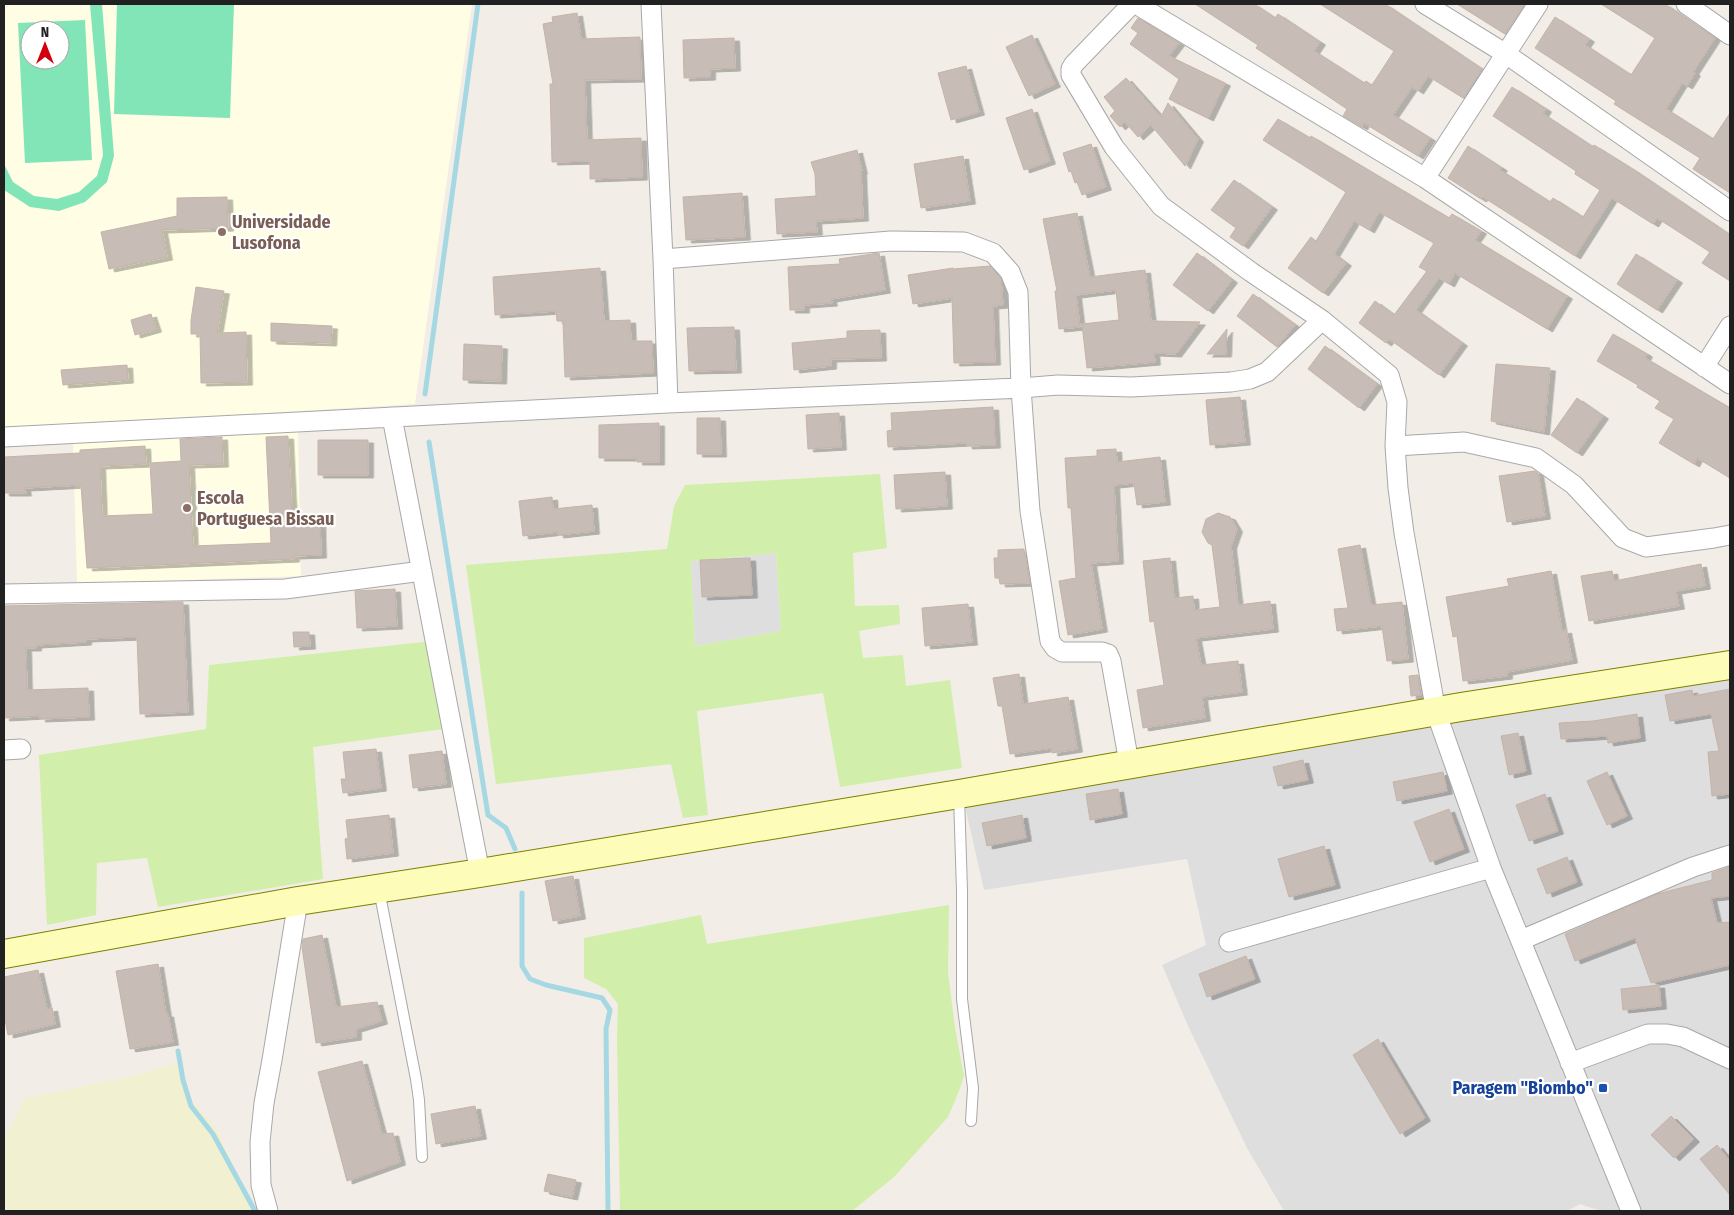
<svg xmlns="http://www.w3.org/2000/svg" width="1734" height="1215" viewBox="0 0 1734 1215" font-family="'Fira Sans Condensed',sans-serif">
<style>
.residential{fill:#dfdede}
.education{fill:#fffde3;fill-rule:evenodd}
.farmland{fill:#f1f1d2}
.grass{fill:#d1eeab;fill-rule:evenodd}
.pitch{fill:#81e5b7;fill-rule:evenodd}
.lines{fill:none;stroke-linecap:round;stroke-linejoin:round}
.stream{stroke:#a5d8e2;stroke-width:5}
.building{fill:#c7bdb6;stroke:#c5b3a8;filter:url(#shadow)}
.service-casing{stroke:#a8a8a8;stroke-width:12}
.minor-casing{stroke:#a8a8a8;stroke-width:21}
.secondary-casing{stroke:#7b8000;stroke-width:30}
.service{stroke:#fff;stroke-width:10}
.minor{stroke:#fff;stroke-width:19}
.secondary{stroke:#fefcb9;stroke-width:28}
.education-dot{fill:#8d6e63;stroke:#fff;stroke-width:2}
.transit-dot{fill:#1a4fb4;stroke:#fff;stroke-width:2}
.labels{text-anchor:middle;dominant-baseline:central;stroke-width:4.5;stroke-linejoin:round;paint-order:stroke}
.education-label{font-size:18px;font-weight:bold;fill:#785e54;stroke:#fff;text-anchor:start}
.transit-label{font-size:18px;font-weight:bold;fill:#164399;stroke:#fff;text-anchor:end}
</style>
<defs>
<filter id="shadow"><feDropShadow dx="5.5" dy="3" stdDeviation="0" flood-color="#0004"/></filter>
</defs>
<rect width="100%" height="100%" fill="#f2eee7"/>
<path class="residential" d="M776,553L781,631L695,646L691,561Z
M1730,664V1211H1601L1580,1204L1567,1211H1284L1247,1148L1188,1026L1162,965L1206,945L1187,859L984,890L964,802Z"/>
<path class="education" d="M4,4H472L415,404L72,425L4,427ZM30,30H60V60H30Z
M298,429L301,576L77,584L73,440Z"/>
<path class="farmland" d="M179,1063L187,1095L217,1129L239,1178L258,1211H4V1141L25,1098L125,1078Z"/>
<path class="grass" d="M880,474L887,548L853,553L855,606L899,605L900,624L859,631L863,658L903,655L906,686L950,680L962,768L840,787L823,693L697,711L708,815L683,818L671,764L496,784L466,565L667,549L674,506L685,485ZM776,553L781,631L695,646L691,561Z
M433,641L450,728L313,747L323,879L158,907L147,858L97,863L96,915L47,925L39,755L206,729L209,665Z
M949,905L948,972L955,1028L964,1076L959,1091L948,1117L894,1177L852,1211H620L617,1039L618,1004L606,989L584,978V938L701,915L707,944Z"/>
<path class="pitch" d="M90,4H102L114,156L107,182L85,202L59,211L30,207L4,190V164L13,182L34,196L57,199L79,192L97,176L103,155Z
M117,4H234L230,118L114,114Z
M85,20L92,160L25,163L18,23ZM30,30H60V60H30Z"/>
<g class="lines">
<path class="stream" d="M425,394L478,4
M429,442L488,815L506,828L515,849
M522,893V966L530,979L546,985L602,998L610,1010L606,1029L608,1211
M178,1051L183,1080L191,1106L213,1134L255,1211"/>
</g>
<path class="building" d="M1195,4H1254L1275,18L1278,14L1320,42L1314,51L1364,83L1366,81L1372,85L1394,51L1320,4H1385L1482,69L1463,98L1428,76L1418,91L1412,87L1393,115L1430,138L1418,156L1364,123L1362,127L1343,116L1347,109L1256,48L1258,45Z
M1457,4H1525L1505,34Z
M1601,4H1665L1715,38L1693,72L1695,73L1687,86L1682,83L1666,109L1713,139L1730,113V193L1693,169L1700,158L1614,104L1616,101L1535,48L1555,17L1589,39L1585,45L1631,75L1655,38Z
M577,13L581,39L640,37L641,79L585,80L587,140L641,138L642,177L590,179V161L552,162L550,84H553L543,24L553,22L552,17Z
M1138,18L1179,43L1169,56L1225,83L1208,118L1169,99L1179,79L1130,44L1138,33L1131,28Z
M1032,35L1055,84L1029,96L1006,47Z
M734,38L735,68L710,69V77L684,78L683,40Z
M966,66L979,112L951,120L938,73Z
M1126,78L1161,117L1168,103L1198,139L1185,166L1151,125L1138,137L1125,122L1120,127L1110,116L1115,111L1104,97Z
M1512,87L1546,109L1543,114L1593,147L1594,145L1634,170L1730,235V281L1702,263L1710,252L1657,218L1653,224L1612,198L1575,256L1483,197L1481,199L1448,178L1468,146L1502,168L1500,170L1550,202L1553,198L1583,217L1600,190L1575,174L1576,171L1493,116Z
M1032,109L1050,161L1024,170L1006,118Z
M1278,119L1310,138L1311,136L1449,218L1452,214L1481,231L1475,240L1567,296L1547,329L1455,273L1449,284L1439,278L1416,310L1462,343L1439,375L1389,339L1386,343L1359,323L1375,301L1394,315L1427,271L1419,267L1434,243L1379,212L1369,230L1354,221L1334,254L1346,263L1323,293L1288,268L1311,237L1316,241L1346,192L1263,140Z
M1091,144L1106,187L1082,195L1077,182L1075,183L1071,171L1069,172L1063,153Z
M857,150L862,171H861L863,218L816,221L817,232L777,234L775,199L816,196L815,174L811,162Z
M963,156L970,201L921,208L914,164Z
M1234,180L1272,207L1243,246L1230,237L1236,228L1211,210Z
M742,193L745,237L686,240L683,197Z
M227,197L228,228L162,230L167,257L109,269L101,232L177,216V198Z
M1077,213L1090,277L1145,270L1151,321L1200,322L1176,354L1154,353L1155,362L1087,368L1082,324L1119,320L1116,290L1076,295L1080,327L1059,329L1055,291H1057L1043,219Z
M879,253L885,290L831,299L832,303L804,305V310H790L788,267L840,264L839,259Z
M1197,253L1232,280L1208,311L1173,285Z
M1636,254L1677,280L1657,310L1617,284Z
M990,266L1001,279L1003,305L993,306L995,362L954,363L952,298L913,304L908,275L953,268V269Z
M600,268L604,321L630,320L631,341H652L653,373L565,377L563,321H557L556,311L495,315L493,277Z
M196,287L224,291L217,333L246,332L247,382L201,383L200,334H191V320Z
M1253,294L1295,325L1277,347L1237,316Z
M151,314L156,329L135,335L131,320Z
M271,323L332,326L331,343L271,341Z
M734,327L736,370L689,371L687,328Z
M1227,329L1226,354H1207Z
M880,330L881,358L831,359V366L794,370L792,343L847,338V331Z
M1613,334L1647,354L1645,358L1730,408V478L1697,458L1694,464L1659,443L1674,419L1655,408L1660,401L1637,387L1638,385L1597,361Z
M464,344L502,346L501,381L463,380Z
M1325,346L1377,384L1359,408L1308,369Z
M1496,364L1550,368L1544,432L1491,421Z
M127,365L128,380L63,385L61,370Z
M1240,397L1245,442L1210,445L1206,400Z
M1577,398L1603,416L1577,453L1551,435Z
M993,407L995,445L967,446L966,443L888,447L887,431L892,430L891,413Z
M839,413L841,447L808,449L806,415Z
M697,418H720L721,454H697Z
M659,423V462H637V458H599V425Z
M288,436L292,519L320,518L321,555L294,556V559L87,568L81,485L25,488L26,493H4V457L80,453V450L145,446L146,464L100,466L102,516L153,514L150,463L181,461L180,439L222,437L223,464L189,465L193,546L271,543L266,437Z
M318,440H368V475H318Z
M1116,449L1117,462L1160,457L1165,502L1137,505L1134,483L1114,485L1118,561L1091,563L1102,629L1068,635L1059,581L1076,578L1071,508H1068L1065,458L1097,456V450Z
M1535,471L1538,473L1545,516L1507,522L1499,476Z
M945,472L947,506L896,509L894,475Z
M552,497L553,509L592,505L594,531L558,535V532L523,536L519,501Z
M1218,513L1230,517L1237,529L1231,546L1238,605L1270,601L1273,629L1196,638L1201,665L1238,661L1242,692L1202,697L1205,718L1143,728L1137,690L1164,685L1154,621L1150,622L1143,561L1170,558L1174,598L1193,596L1194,610L1220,607L1212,545L1208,543L1202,532L1206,519Z
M1360,545L1371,605L1402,602L1408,659L1387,661L1382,626L1337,631L1334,609L1348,608L1338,549Z
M1024,549L1030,583L1000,584L999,578H995L994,558H998V550Z
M750,558L752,595L702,597L700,560Z
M1701,564L1705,586L1676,591L1679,606L1589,621L1581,576L1612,571L1614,581Z
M1551,571L1562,631L1566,630L1572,660L1507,672V676L1463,681L1457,636L1453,637L1446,597L1509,586L1507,579Z
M395,589L397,626L357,628L355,591Z
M183,602L188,712L140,714L137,637L86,639V642L36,645V648H26L27,690L88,688L89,717L40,719V716L4,718V606Z
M968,604L972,642L925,646L922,608Z
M293,632H309L310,646L294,647Z
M1019,674L1023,704L1068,697L1077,749L1052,753V748L1010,754L1002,706H998L993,678Z
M1418,675L1421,695L1411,696L1409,676Z
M1730,689V794L1712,796L1708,752L1719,751L1711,714L1670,721L1665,695L1692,690L1693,696Z
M1637,714L1640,738L1608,743L1607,736L1561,739L1559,723L1593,721Z
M1518,733L1526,771L1509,775L1501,736Z
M376,749L381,788L343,793L341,779H346L343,752Z
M442,751L446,784L413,788L409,755Z
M1303,760L1308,780L1278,786L1273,767Z
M1443,772L1447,791L1397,801L1393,782Z
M1607,772L1627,816L1607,825L1587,781Z
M1118,789L1122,814L1090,820L1086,794Z
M1545,794L1558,831L1529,841L1516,805Z
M1449,809L1464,849L1430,862L1414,822Z
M389,815L393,853L347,859L345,839L348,838L346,820Z
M1022,815L1026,838L987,846L982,823Z
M1324,846L1335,885L1289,897L1278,859Z
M1567,857L1577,882L1547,894L1537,869Z
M1730,867V896L1711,898L1717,923L1730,922V965L1651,983L1635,938L1575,961L1565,934L1657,894L1712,880V873Z
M573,876L580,916L553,921L545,881Z
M322,935L336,1007L377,1002L382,1021L356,1029V1037L316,1043L302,947L303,939Z
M1246,956L1255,979L1207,997L1199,974Z
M158,964L166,1014H168L173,1042L130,1049L116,971Z
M38,970L47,1009L52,1008L55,1024L8,1035L4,1014V977Z
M1659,985L1661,1006L1623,1010L1621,989Z
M1378,1039L1425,1118L1400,1134L1353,1055Z
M362,1061L382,1134L393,1133L400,1162L347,1181L318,1072Z
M475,1106L481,1136L436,1144L431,1114Z
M1671,1116L1694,1139L1674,1158L1651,1135Z
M1717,1145L1730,1161V1195L1700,1159Z
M548,1174L576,1180L572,1197L544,1191Z"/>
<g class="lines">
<defs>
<path id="service" d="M959,796L962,891V999L973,1088L971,1121
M379,890L416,1079L419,1100L422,1157"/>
<path id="minor" d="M651,4L663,259L668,403
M1132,4L1074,64L1071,69V75L1114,147L1161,206L1251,272L1322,320L1389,375L1397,402L1395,446L1398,488L1404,533L1436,712L1491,868L1631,1211
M1136,4L1425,178L1730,384
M1425,4L1506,54L1730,211
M1686,4L1730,35
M1425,178L1538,4
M663,259L891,241L964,242L993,253L1010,272L1018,292L1021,388L1030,511L1050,641L1055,648L1062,652H1102L1108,654L1111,661L1129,763
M1704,367L1730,326
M392,417L480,873
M4,437L668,403L1021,388L1058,385L1131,387L1231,382L1250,379L1267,372L1322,320
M1395,446L1464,442L1536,458L1574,485L1623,538L1646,547L1714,538L1730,535
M4,594L285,589L422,571
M4,750L21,749
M1521,940L1693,867L1730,855
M1229,942L1491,868
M1570,1063L1648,1034H1667L1683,1037L1730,1059
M268,1211L261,1185L260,1142L264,1103L272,1060L298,901"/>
<path id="secondary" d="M4,954L298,901L480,873L959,794L1461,707L1730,665"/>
</defs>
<use href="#service" class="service-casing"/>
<use href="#minor" class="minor-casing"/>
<use href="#secondary" class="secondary-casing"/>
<use href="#service" class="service"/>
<use href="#minor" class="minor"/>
<use href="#secondary" class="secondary"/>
</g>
<g class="education-dot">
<circle cx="222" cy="232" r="5"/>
<circle cx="187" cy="508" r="5"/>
</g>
<rect class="transit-dot" x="1598" y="1083" width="10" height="10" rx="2.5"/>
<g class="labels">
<g class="education-label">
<text x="232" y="222">Universidade<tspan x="232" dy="21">Lusofona</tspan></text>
<text x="197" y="498">Escola<tspan x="197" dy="21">Portuguesa Bissau</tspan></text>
</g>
<g class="transit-label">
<text x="1593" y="1088">Paragem "Biombo"</text>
</g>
</g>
<rect width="1734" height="1215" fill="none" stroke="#212121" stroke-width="10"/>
<g transform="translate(45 45)"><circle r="24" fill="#ffffff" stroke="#a6a6a6"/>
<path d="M0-4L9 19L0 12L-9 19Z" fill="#d2000f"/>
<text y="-8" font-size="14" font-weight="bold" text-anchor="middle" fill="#212121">N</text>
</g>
</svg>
